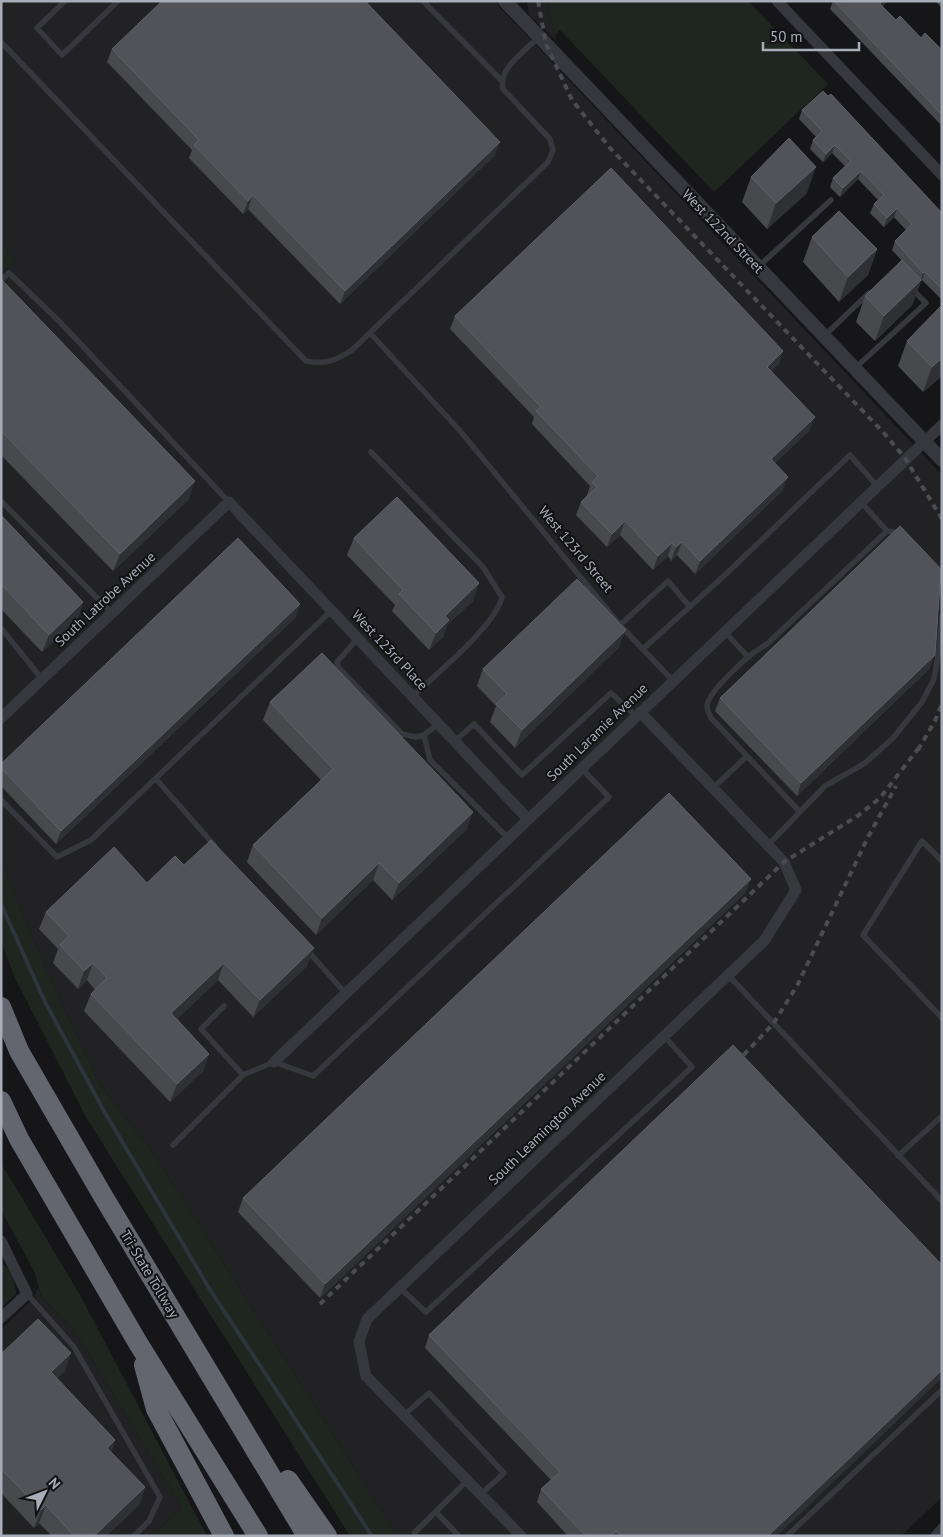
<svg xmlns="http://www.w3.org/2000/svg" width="943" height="1537" viewBox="0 0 943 1537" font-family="'PT Sans',sans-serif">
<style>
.built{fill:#222225}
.green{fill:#1e261f}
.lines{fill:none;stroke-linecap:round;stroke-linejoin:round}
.stream{stroke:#2c353c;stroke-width:4}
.service{stroke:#37383d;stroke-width:5.5}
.minor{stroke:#37383d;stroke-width:11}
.tertiary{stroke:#37383d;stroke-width:14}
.motorway{stroke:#63666e;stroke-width:20}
.rail{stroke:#4a4c52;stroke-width:4;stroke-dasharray:6 5;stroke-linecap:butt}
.wall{fill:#47494d}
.shaded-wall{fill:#2f3033}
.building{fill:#525359;stroke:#5f6168}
.labels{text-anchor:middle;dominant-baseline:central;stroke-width:4;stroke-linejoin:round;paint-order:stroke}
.street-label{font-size:14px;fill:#a8adb8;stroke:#111113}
</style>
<rect width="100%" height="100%" fill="#161618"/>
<path class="built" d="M1,1H494L942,475V1497L901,1536H398L155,1156L99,1083L63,1006L16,899L1,860V274L17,260L1,244Z
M527,1H547L556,40L529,15Z
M38,1288L42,1298L77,1334L182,1508L151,1536H1V1329L32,1300Z"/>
<path class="green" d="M547,1H748L828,84L714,192L560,30L555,36Z
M1,244L17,260L1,274Z
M1,860L16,899L63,1006L99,1083L155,1156L398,1536H350L87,1119L15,978L1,942Z
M1,1163L80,1295L207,1536H151L182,1508L77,1334L42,1298L34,1271L1,1210Z
M1,1264C12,1268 15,1283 16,1294L1,1308Z"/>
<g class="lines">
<path class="stream" d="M1,904L45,1002L104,1111L209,1288L372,1536"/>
<path class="service" d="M65,1L37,28L62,55L118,1
M423,1L501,80
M1,42L306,361C325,365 337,360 352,350L548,162L553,150L550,139L503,89C498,68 525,51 539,37
M758,267L831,200
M1,280L9,273L59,321L229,502
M370,333L461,432L620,625L673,681
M825,335L869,293
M854,369L926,303L911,288
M371,452L483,567L502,597C496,625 435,675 413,696
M1,501L112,613
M860,501L887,531L899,533
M938,572L942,584
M620,625L668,581L690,607
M1,628L42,679
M724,631L748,657
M358,638L337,662L338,667L402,734L416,737L424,735
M643,649L726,574L850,455L877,486
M438,724L424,735L430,760L508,838
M455,741L474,724L522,775L611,693L636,716
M156,779L215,846
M713,788L747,756
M1,800L57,857L91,840L332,610
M800,812L711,718C710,715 707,710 707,707C707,691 753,651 767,644L887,531
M768,845L825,786L865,763L893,738L922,702L934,679L939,649L942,616
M942,861L922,841L863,935L942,1018
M307,950L346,994
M728,975L942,1201
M224,1006L201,1029L243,1075
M173,1145L243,1075L274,1062L313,1076L609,797L581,768
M898,1156L942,1116
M400,1288L426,1312L692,1067L664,1036
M27,1294L74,1347L160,1497L149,1521L134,1536
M404,1415L429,1393L504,1473L480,1495
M436,1512L459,1536
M417,1536L414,1533L467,1481
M787,1536L942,1390"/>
<path class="minor" d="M777,1L942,175
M1,718L229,502L528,819
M274,1062L942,425
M1,1241L27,1294L1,1318
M521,1536L366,1376L359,1342L367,1319L764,941L796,890L784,862L640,712
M936,1536L942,1529"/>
<path class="tertiary" d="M505,1L942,460"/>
<path class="motorway" d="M1,1007L19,1051L103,1196L307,1536
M1,1101L19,1139L138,1343L258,1536
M144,1365L156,1409L224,1536
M288,1480L327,1536"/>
<path class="rail" d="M538,1L546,44L572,100L610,148L883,432L905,458L942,519
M918,750L935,721L942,703
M736,1063L773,1024L797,986L868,837L896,786
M320,1304L784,862L859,815L880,798L921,745"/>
</g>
<path class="wall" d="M833,1H888L882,6L896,20L921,38L942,50V126L830,9Z
M935,1H942V8Z
M112,49L495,155L340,304L248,209L243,214L189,158L192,150L107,62Z
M802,110L942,213V300L922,280L921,281L912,305L875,341L856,322L865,296L902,261L892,250L895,241L906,230L894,217L884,227L870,213L874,204L878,200L858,179L840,197L830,187L833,178L845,166L832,153L823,162L810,149L813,140L816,137L799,119Z
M751,177L807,193L767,229L742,202Z
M812,237L877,249L868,275L839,302L803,262Z
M1,279L189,499L113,571L1,455Z
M455,316L779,364L771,371L810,430L775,463L783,490L695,574L677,555L671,561L668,556L653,570L620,535L607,547L576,515L581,502L587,496V495L590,486L532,424L534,417L450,329Z
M907,341L942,376L923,392L898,366Z
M1,515L83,602L77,620L42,652L1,609Z
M354,538L473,601L447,625L443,637L429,650L392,611L395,605L347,555Z
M296,617L56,844L1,786V764Z
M619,647L515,748L490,722L496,706L477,686L483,669Z
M930,668L797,796L715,711L720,698Z
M270,702L467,829L392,900L373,880L316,935L247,862L253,845L321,780L263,720Z
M184,865L307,966L253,1017L218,980L177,1019L209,1054L203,1071L170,1102L84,1011L91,994L95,990L87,980L78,989L53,963L58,949L39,929L46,912L147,883Z
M746,892L320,1298L238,1212L243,1198Z
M429,1335L777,1536H568L537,1502L541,1489L551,1480L425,1348Z
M1,1354L65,1371L57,1378L115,1440L111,1452L145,1487L139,1505L106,1536H52L39,1523L34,1528L1,1493Z"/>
<path class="shaded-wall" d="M882,1H888L877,12L880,4Z
M500,142L495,155L340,304L345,291Z
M835,145L832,153L823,162L826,154Z
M816,167L807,193L767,229L776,203Z
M861,171L858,179L840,197L843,188Z
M253,195L248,209L243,214L248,201Z
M897,208L894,217L884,227L887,218Z
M877,249L868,275L839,302L848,277Z
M925,272L912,305L875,341L884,316L921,280L923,273Z
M783,351L779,364L762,380L767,367Z
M942,358V376L923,392L932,367Z
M815,417L810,430L766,472L771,459Z
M788,477L783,490L695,574L700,561Z
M195,481L189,499L113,571L120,554Z
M625,521L620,535L607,547L612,534Z
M682,542L677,555L671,561L676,547Z
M672,543L668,556L653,570L658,556Z
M479,583L473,601L447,625L443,637L429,650L436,633L445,616Z
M83,602L77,620L42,652L49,635Z
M300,604L296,617L56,844L61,831Z
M626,630L619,647L515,748L522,730Z
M935,655L930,668L797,796L801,783Z
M473,812L467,829L392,900L399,883Z
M379,863L373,880L316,935L322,918Z
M751,879L746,892L320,1298L325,1284Z
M314,948L307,966L253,1017L260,1000Z
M93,963L87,980L78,989L84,971Z
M224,963L218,980L165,1031L171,1013Z
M209,1054L203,1071L170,1102L177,1084Z
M71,1353L65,1371L45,1389L51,1372Z
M942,1370V1378L777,1536H768Z
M115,1440L109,1458L107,1448Z
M145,1487L139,1505L106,1536H94Z
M46,1505L39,1523L34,1528L41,1510Z"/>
<path class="building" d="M162,1H365L500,142L345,291L253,195L248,201L194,145L199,140L112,49Z
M834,1H882L880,4L896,20L900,16L921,38L925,33L942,50V115Z
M823,91L828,96L831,94L942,213V289L925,272L923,273L895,241L912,224L897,208L887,218L874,204L884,195L861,171L843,188L833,178L851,161L835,145L826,154L813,140L822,131L802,110Z
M789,138L816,167L776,203L751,177Z
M611,168L783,351L767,367L815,417L771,459L788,477L700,561L682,542L676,547L672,543L658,556L625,521L612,534L581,502L597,487L592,482L598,476L536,411L541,407L455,316Z
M839,211L877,249L848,277L812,237Z
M902,260L921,280L884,316L865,296Z
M1,279L195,481L120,554L1,431Z
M942,305V358L932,367L907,341Z
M397,497L479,583L445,616L449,620L436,633L399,594L403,590L354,538Z
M1,515L83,602L49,635L1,584Z
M900,526L941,569L935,655L801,783L720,698Z
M238,538L300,604L61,831L1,768V764Z
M577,579L626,630L522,730L496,704L507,694L483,669Z
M322,653L473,812L399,883L379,863L322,918L253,845L333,769L270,702Z
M669,793L751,879L325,1284L243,1198Z
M211,840L314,948L260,1000L224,963L171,1013L209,1054L177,1084L91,994L107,978L93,963L84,971L60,945L69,936L46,912L114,847L147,883L175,856L184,865Z
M733,1045L942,1265V1370L768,1536H621L616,1531L611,1536H586L541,1489L560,1472L429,1335Z
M38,1319L71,1353L51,1372L115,1440L107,1448L145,1487L94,1536H74L46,1505L41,1510L1,1469V1354Z"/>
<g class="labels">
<g class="street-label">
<text transform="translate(723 231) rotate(46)">West 122nd Street</text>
<text transform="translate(576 549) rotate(50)">West 123rd Street</text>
<text transform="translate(105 599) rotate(-43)">South Latrobe Avenue</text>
<text transform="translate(390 650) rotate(47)">West 123rd Place</text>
<text transform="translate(597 732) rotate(-44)">South Laramie Avenue</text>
<text transform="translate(547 1128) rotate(-44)">South Leamington Avenue</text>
<text transform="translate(150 1274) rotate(59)">Tri-State Tollway</text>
</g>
</g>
<rect width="943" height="1537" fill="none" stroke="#a8adb8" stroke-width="5"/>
<g transform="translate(45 1492) rotate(48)" stroke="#111113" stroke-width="4" paint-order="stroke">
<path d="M0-4L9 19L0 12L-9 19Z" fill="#a8adb8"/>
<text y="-8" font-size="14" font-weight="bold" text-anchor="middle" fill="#a8adb8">N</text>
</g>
<path d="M763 42v8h96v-8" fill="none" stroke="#a8adb8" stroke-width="2.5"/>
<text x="770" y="42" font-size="15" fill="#a8adb8" stroke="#111113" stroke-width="4" paint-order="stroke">50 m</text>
</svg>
